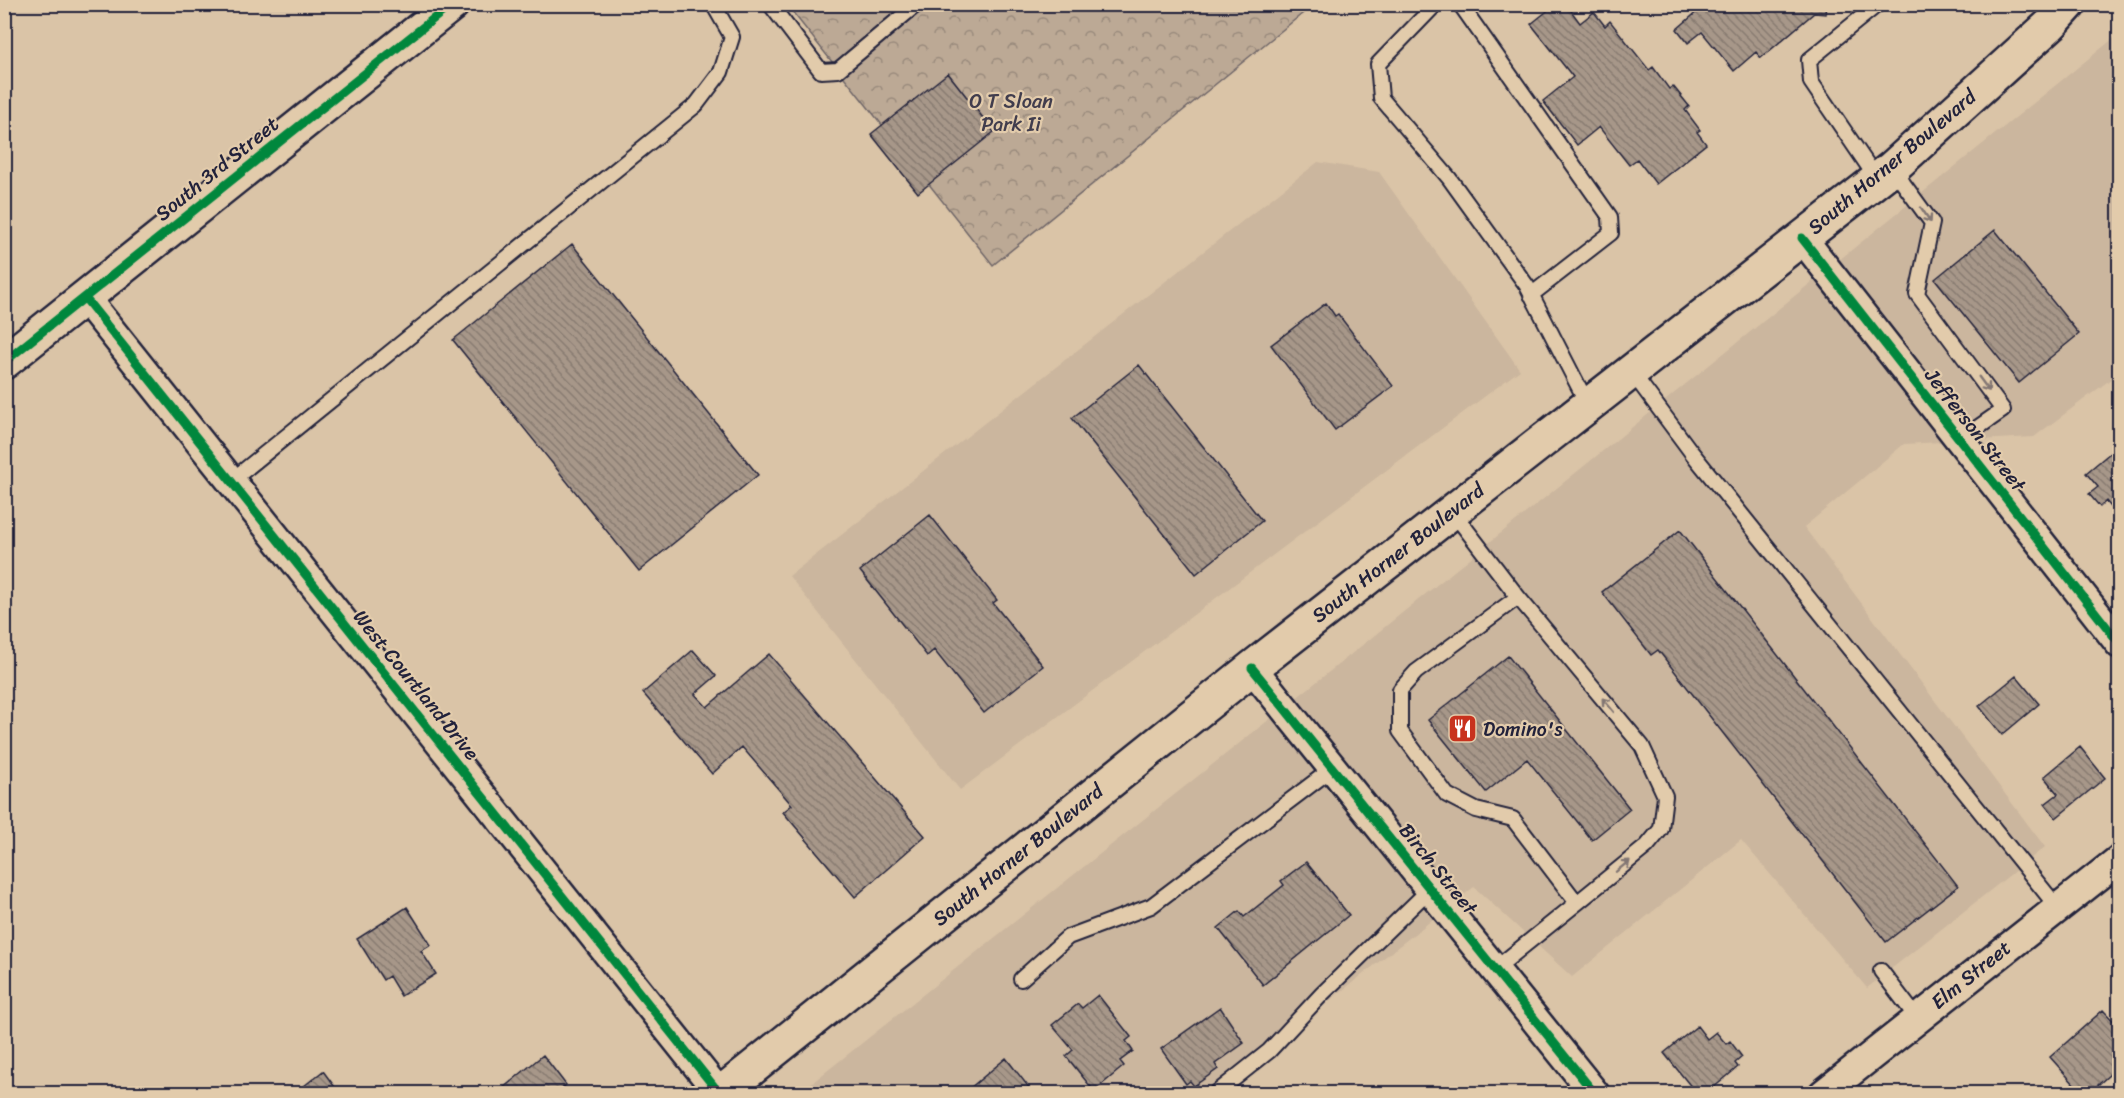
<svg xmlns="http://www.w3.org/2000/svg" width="2124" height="1098" viewBox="0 0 2124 1098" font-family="Sriracha,sans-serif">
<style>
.built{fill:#cbb69e}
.park{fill:url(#park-crowns);stroke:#6f6668;stroke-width:1.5}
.building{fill:url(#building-back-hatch);stroke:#22223b;stroke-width:1.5}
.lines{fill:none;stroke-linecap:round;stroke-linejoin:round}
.service-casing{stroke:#22223b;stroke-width:18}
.minor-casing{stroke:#22223b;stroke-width:33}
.tertiary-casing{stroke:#22223b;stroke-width:38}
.primary-casing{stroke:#22223b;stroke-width:38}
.service{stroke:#e2cbab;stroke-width:14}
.minor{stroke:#e2cbab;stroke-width:28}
.tertiary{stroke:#e2cbab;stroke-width:33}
.primary{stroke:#e2cbab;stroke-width:33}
.cycleway-casing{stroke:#e2cbab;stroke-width:13}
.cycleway{stroke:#00873e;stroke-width:9}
.oneway{stroke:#827673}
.labels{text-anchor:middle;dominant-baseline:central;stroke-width:4.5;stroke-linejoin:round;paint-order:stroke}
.park-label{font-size:20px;fill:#413d4d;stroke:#e2cbab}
.street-label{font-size:20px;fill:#22223b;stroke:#e2cbab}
.poi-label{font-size:20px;fill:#22223b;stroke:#e2cbab;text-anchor:start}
</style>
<defs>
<pattern id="park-crowns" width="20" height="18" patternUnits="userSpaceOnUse" patternTransform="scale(1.5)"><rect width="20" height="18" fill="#bca995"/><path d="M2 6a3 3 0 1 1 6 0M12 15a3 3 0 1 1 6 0" fill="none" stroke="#98897b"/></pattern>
<pattern id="building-back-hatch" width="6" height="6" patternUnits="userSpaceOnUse" patternTransform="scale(1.5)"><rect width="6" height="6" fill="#a79789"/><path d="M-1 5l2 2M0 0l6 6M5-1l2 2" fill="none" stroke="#887b71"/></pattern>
</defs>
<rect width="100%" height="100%" fill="#dac4a7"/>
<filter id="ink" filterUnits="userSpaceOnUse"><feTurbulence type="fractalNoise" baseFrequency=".0167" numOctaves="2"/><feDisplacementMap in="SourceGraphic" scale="12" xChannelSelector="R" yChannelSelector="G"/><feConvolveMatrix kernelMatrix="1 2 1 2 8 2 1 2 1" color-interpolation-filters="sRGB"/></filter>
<g filter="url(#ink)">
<path class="built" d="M2119,34V373L2034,437L1904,444L1804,527L2045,847L1867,988L1741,840L1572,977L1474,887L1212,1093L798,1094L1334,668Z
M1318,162L1379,172L1520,370L960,790L789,576Z"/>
<path class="park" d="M787,5H1313L993,265Z"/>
<path class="building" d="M1556,4H1566L1580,23L1594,12L1605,26L1610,21L1649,70L1653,67L1669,89L1673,86L1689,106L1685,110L1700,130L1697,132L1706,144L1656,184L1637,159L1629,165L1599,127L1577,145L1543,101L1573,77L1531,24Z
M1706,4H1827L1826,14L1814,13L1761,58L1756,52L1734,71L1702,32L1688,43L1677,29Z
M948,73L994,132L918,193L871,134Z
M1995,230L2079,334L2019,383L1935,279Z
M572,244L758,475L639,571L453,340Z
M1326,303L1335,316L1338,314L1393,386L1335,430L1271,345Z
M1139,365L1262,521L1196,574L1072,418Z
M2116,448L2120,452V511L2116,513L2106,501L2100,507L2089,494L2098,487L2086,473Z
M930,515L997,600L993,603L1043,666L984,713L934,650L927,656L860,571Z
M1680,530L1958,886L1886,942L1658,650L1651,655L1602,592Z
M693,650L716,676L695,694L707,707L769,654L925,836L855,897L783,812L792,805L742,747L712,774L643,693Z
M1508,656L1630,809L1592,840L1527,759L1486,792L1428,720Z
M2016,676L2039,704L2002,735L1979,706Z
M2080,747L2105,778L2056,818L2045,804L2058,794L2044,777Z
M1306,862L1349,915L1263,985L1218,928L1239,911L1244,917L1284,885L1281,881Z
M407,907L431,945L421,951L436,974L401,996L389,976L383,980L357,939Z
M1098,995L1131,1037L1126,1041L1133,1051L1120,1061L1124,1066L1094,1091L1066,1056L1073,1050L1052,1025L1078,1004L1082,1008Z
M1220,1007L1244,1043L1215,1064L1218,1069L1194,1086L1190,1081L1186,1084L1161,1049Z
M2103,1010L2120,1028V1065L2088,1094H2083L2050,1057Z
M1697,1026L1707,1039L1716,1032L1726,1044L1730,1041L1742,1057L1735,1063L1738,1067L1706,1094H1697L1664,1053Z
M543,1055L566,1085L556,1094H496Z
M1006,1058L1034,1094H963Z
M323,1071L340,1094H294Z"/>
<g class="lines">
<defs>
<path id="service" d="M770,4L821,71L838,70L917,4
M1436,4L1378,64L1381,98L1449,178L1527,286L1588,405
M1460,4L1610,217L1611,233L1531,295
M1892,168L1932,223L1917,294L2003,410L1960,440
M1877,179L1811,82L1809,60L1878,4
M1631,371L1692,453L2057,907
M231,481L696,105L721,72L732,37L713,4
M1452,511L1518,597L1416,672L1400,690V731L1447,795L1476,810L1513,819L1577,903L1495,969
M1518,597L1642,746L1665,796L1661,829L1647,846L1577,903
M1881,971L1917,1018
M1021,979L1068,937L1151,906L1333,768
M1215,1094L1269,1051L1322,994L1430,889"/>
<path id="minor" d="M1802,238L2120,644
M85,298L720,1094
M1252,668L1595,1094
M1823,1094L2120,859"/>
<path id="tertiary" d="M4,362L452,4"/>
<path id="primary" d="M720,1094L1252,668L1892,168L2051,24L2069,4"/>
</defs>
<use href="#service" class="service-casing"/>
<use href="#minor" class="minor-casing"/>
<use href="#tertiary" class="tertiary-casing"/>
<use href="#primary" class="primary-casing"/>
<use href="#service" class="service"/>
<use href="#minor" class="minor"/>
<use href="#tertiary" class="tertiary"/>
<use href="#primary" class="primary"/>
<defs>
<path id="cycleway" d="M1802,238L2120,644
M85,298L720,1094
M4,362L452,4
M1252,668L1595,1094"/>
</defs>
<use href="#cycleway" class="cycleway-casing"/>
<use href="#cycleway" class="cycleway"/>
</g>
<defs><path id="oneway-shaft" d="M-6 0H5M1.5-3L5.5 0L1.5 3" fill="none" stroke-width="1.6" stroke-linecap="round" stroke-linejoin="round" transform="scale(1.5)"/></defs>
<g class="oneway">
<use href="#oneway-shaft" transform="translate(1926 215) rotate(56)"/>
<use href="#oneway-shaft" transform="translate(1984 384) rotate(54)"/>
<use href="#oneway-shaft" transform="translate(1608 705) rotate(-130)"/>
<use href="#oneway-shaft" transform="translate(1623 866) rotate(-39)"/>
</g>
</g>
<defs>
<symbol id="restaurant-square" viewBox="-11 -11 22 22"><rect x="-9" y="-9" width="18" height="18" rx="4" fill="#c8321e" stroke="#e2cbab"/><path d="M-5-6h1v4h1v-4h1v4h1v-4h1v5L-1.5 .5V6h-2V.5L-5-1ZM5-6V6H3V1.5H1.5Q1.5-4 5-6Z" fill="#fff"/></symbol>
</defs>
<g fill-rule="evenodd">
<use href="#restaurant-square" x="1446" y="712" width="33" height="33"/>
</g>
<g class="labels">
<g class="park-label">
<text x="1011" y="101">O T Sloan<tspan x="1011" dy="23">Park Ii</tspan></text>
</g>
<g class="street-label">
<text transform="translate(1892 162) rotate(-40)">South Horner Boulevard</text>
<text transform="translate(217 169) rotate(-39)">South 3rd Street</text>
<text transform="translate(1975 430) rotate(52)">Jefferson Street</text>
<text transform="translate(1398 553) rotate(-38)">South Horner Boulevard</text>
<text transform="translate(416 685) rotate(51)">West Courtland Drive</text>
<text transform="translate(1018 855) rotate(-39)">South Horner Boulevard</text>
<text transform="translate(1438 869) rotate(51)">Birch Street</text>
<text transform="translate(1971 975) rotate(-39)">Elm Street</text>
</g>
<g class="poi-label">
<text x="1483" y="729">Domino's</text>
</g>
</g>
<rect width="2124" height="1098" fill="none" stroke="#e2cbab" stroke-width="24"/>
<rect x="12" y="12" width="2100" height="1074" fill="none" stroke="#22223b" stroke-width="2" filter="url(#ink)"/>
</svg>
